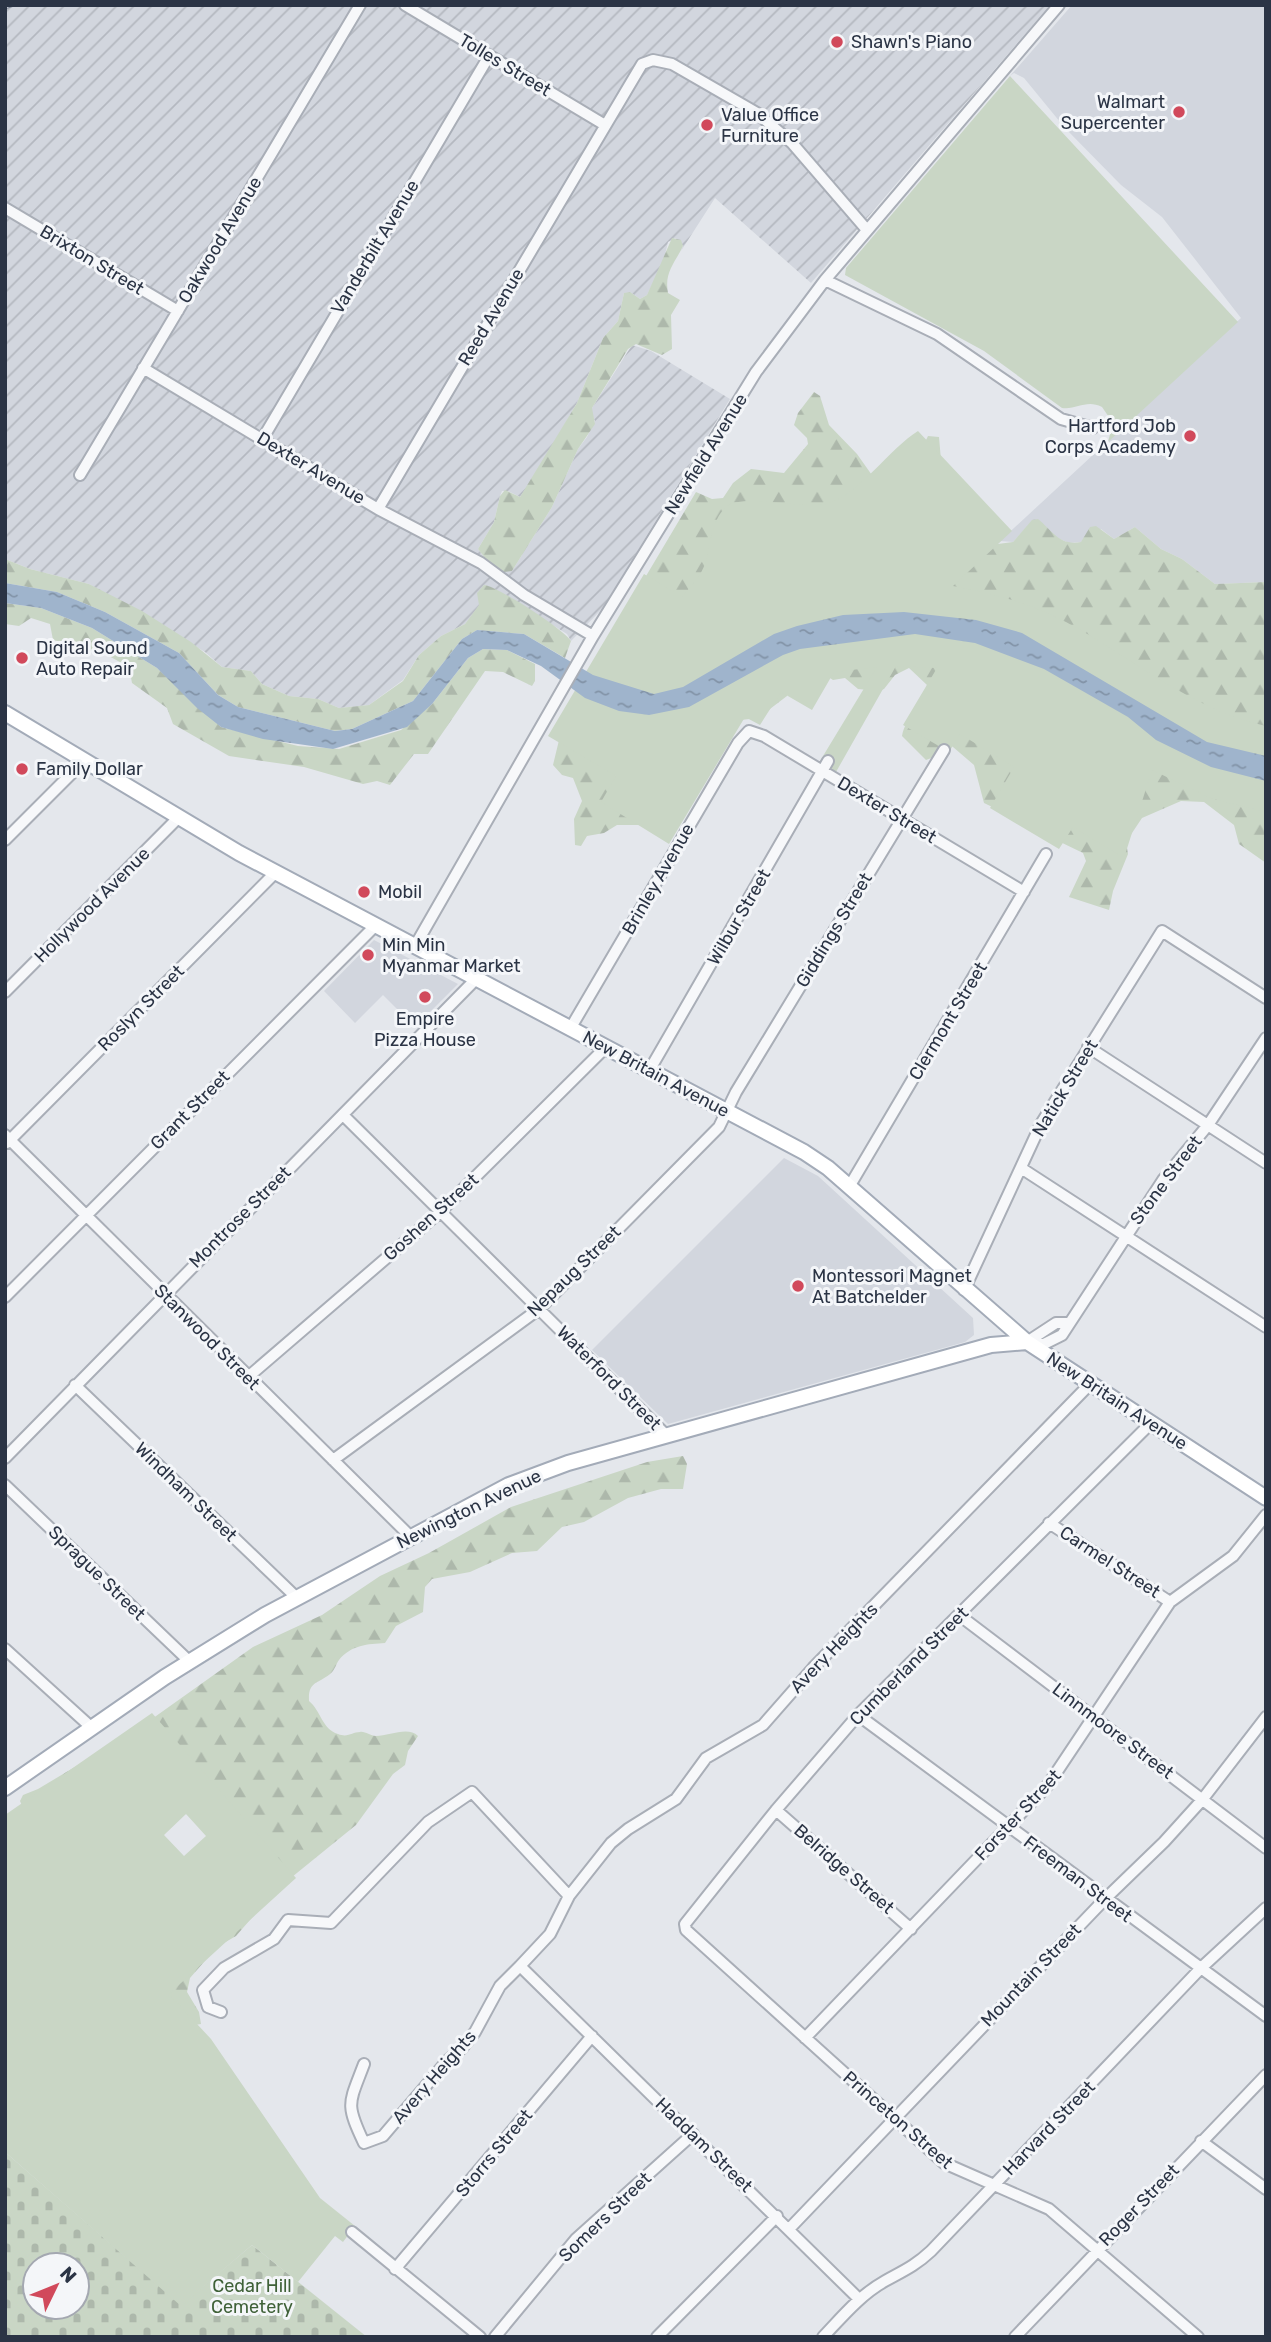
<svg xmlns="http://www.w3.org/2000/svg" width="1271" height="2342" viewBox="0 0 1271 2342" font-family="Rubik,sans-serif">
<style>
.built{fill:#d2d6de}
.industrial{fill:url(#industrial-furrows)}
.forest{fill:url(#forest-firs)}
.cemetery{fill:url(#cemetery-stones);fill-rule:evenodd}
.park{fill:#c9d6c5;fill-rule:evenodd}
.water{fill:url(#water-ripples)}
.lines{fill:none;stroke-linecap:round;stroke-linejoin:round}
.minor-casing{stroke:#a9aeb7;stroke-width:14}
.major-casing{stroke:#a3abb8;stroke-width:18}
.minor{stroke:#f7f8fa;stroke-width:10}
.major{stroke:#fff;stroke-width:14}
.rail-casing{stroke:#7d8696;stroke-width:5}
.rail{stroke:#f4f6f9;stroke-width:2.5;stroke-dasharray:8;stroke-linecap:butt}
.poi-dot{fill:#d1495b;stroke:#f4f6f9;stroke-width:2.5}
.labels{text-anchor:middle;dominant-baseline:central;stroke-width:6;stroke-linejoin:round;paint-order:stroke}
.poi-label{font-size:18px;fill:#2b3445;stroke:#f4f6f9;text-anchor:start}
.street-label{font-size:18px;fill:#2b3445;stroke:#f4f6f9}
.park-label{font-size:18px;fill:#3f6138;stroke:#f4f6f9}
</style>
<defs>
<pattern id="industrial-furrows" width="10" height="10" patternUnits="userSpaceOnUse" patternTransform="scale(1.75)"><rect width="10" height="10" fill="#d2d6de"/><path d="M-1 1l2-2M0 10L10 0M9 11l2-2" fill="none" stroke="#b4b8c0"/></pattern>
<pattern id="forest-firs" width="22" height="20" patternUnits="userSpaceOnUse" patternTransform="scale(1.75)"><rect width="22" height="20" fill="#c9d6c5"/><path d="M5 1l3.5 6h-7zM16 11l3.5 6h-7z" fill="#adb8ab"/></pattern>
<pattern id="cemetery-stones" width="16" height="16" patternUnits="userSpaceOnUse" patternTransform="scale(1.75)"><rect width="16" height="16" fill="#c9d6c5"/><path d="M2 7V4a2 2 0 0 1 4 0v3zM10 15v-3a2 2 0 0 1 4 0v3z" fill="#adb8ab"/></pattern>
<pattern id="water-ripples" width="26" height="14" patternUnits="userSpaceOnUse" patternTransform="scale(1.75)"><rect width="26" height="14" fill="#9fb4cc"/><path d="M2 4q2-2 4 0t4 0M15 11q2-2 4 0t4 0" fill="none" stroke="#8293a7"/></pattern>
</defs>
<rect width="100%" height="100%" fill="#e4e7ec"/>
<path class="built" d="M1072,5H1266V582L1215,584L1182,559L1161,549L1135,527L1114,539L1101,529L1081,542L1069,543L1053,536L1038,520H1033L1013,542L1000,541L1241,318L1162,217L1121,185L1065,128L1024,78L1014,73L1010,76Z
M374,940L458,984L415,1027L383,995L355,1023L324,991Z
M784,1158L818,1176L973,1318L974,1335L965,1342L668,1424L592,1350Z"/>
<path class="industrial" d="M5,5H1050L811,283L715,198L681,251L683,246L675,238L668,242L663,263L647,295L640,299L630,292L624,293L618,321L603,338L577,403L536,474L520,497L508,491H502L500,496L494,522L478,549L485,558L496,568L512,571L552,507L578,449L587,437L595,421L591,413L592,408L632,345L651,351L730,399L602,609L571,641L567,634L495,589L484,585L480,605L465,624L441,636L419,655L403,680L369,705L339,708L318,699L289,696L262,684L251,671L222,667L205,652L89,584L30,569L5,559Z"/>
<path class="forest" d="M672,238L681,240L683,246C675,263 664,272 668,293L680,300L671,315L672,349L662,355L636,344L628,349L592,408L595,424L578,449L552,507L512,571L504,572L485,558L478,549L494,522L500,496L505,490L520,497L577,403L603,338L618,321L624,293L630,292L640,299L647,295Z
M814,392L820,396L829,425L857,454L874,478L925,442L928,436L939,437L941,460L990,545L1013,542L1032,520L1038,519C1053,531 1059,546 1081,542L1090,527L1096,526L1114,539L1135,527L1161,549L1182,559L1215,584L1266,582V756L1044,644L605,645L696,492L712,499L723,498L733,483L751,469L784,473L808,444L807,438L794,425L798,413Z
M5,559L30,569L89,584L142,611L191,642L222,667L251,671L262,684L289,696L318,699L339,708L369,705L403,681L419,655L441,636L465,624L479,605L477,593L484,585C497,586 564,629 571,641L565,658L524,634L477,630L462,639L413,701L352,729L335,731L238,707L218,695L179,653L105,612L57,592L5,583Z
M5,603L41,608L92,628L157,668L221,727L298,746L339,749L401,730L432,704L468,658L483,649L507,650L535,664V681L532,686L503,672L485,671L428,754H414L390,785L377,781L363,784L304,767L229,756L173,724L167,708L132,683L129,667L96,649L85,653L70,644L53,640L50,624L31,618L19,626L5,624Z
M909,634C987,631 1063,676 1126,716C1137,723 1146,733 1156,740C1188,761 1228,774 1266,781V863L1239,844L1234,825L1204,802L1181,801L1142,818L1126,842L1128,854L1113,891L1109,910L1069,897L1086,861L1083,853L1052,838L1040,826L1023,827L1011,816L984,803L974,765L946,741L940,743L934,757L926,760L902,736C906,716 923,704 927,685L909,668L895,675L884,689L879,691L858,689L845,678L833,680L810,665L799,679L788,684L787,696L758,718L655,730H617L562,716L576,693C628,727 686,714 736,682C753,672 769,660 787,653C825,639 869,641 909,634Z
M560,736L603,750L641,825H617L604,833L587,836L581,846L575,845L574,819L582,801L573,778L562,775L553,765Z
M683,1456L687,1464L683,1489H661L628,1498L584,1522L562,1527L537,1551L512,1553L470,1572L432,1579L425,1587L423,1612L396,1626L385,1643C368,1644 351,1645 339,1660C336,1664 335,1670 330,1674C318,1684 308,1681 309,1701C321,1711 322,1729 338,1734C348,1738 352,1732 360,1732C365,1731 370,1736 376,1736C389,1736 408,1726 418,1736L408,1751L405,1765L393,1774L356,1825L276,1890L236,1936L217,1947L190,1978L187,1992L199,2012L201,2024L195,2025L169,1998L167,1988L215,1842L195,1814L26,1815L20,1801L23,1795L38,1789L135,1731L253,1647L322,1615L380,1576L429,1553L511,1507L647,1462Z"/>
<path class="cemetery" d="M5,2152L181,2305L252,2245L367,2337H5ZM35,2265H77V2307H35Z"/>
<path class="park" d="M1010,76L1238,322L1108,442L1113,423L1102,407C1086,399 1077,410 1062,408L984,351L845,275L846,268Z
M918,431L1012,531L953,586C992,593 1030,603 1066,622C1132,657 1191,710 1266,726V812L1213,799L1152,770L1124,858L1073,827L1059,849L990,808L1014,767L960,734L949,752L903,725L937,668L896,666L836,772L820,761L877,667L834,672L812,710L781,692L760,725L745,717L669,844L601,802L616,776L548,736L644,574L682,597C691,586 702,575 706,561C711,543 711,521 726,507C741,493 803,509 826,504C856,498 891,447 918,431Z
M152,1713L296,1878L169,1994L211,2039L320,2198L355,2226L343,2242L335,2236L298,2282L252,2245L181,2306L5,2152V1815ZM186,1814L206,1836L184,1856L164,1835Z"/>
<path class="water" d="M5,583L57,592L105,612L179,653L218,695L238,707L335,731L352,729L413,701L462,639L477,630L524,634L593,675L654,694L683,687L774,634L797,626L843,615L904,612L976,620L1022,633L1207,742L1266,756V781L1211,767L1156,740L1128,717L1044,669L975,643L915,634L800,649L783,655L689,707L649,715L619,711L585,698L541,666L507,650L483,649L468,658L432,704L407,727L333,749L263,739L221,727L197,708L157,668L92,628L41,608L5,603Z"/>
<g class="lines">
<defs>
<path id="minor" d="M405,5L605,125
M5,208L178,311
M825,280L937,334L1061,419L1093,428
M143,368L378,509L481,563L524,595L593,636
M263,438L489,56
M80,475L360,5
M378,509L642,64L653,60L672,64L757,113L792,143L867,230
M5,840L84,761
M415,946L593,636L756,372L825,280L1059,5
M5,992L178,818
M570,1029L738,743L749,731L764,736L1024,892
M1088,1047L1266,1163
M649,1071L828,761
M343,1115L666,1435
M5,1135L411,1537
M7,1143L276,872
M1021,1168L1266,1327
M849,1187L1046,854
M964,1290L1041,1124L1162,931L1266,998
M5,1297L376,925
M1027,1342L1056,1323H1069
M1030,1343L1044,1344L1062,1335L1163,1180L1208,1125L1266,1038
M248,1377L441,1211L605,1048
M75,1385L297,1598
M1151,1423L858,1715L776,1810L685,1924L686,1930L944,2163L1049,2209L1198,2337
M5,1458L477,978
M333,1460L539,1309L719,1127L736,1092L944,750
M5,1485L189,1661
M1049,1523L1170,1602
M959,1615L1266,1848
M5,1649L92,1728
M858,1715L1266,2016
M776,1810L911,1929
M221,2012L208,2007L203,1990L224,1968L274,1939L288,1920L331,1923L428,1822L472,1792L569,1896
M805,2038L1048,1785L1170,1602L1233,1556L1266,1515
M364,2064C349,2104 345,2103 364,2143L383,2136L447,2061L462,2048L475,2032L500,1986L520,1966
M1201,2141L1266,2189
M790,2228L1105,1899L1164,1842L1202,1800L1266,1717
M352,2232L480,2337
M395,2269L592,2036
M859,2299L520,1966L550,1934L569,1896L611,1843L628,1829L676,1799L706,1758L763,1725L813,1668L1090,1384
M495,2337L576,2239L693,2134
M657,2337L777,2216
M823,2337C842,2317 860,2295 885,2281C903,2271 915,2266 931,2251L1201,1968L1266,1908
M1015,2337L1266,2075"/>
<path id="major" d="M5,713L239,853L804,1152L828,1168L1027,1342L1266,1498
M5,1788L165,1677L265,1615L509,1485L568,1463L991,1345L1027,1342"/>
</defs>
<use href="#minor" class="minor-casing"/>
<use href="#major" class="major-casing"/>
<use href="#minor" class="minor"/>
<use href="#major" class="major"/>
<defs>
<path id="rail" d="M5,7L11,5"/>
</defs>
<use href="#rail" class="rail-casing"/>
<use href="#rail" class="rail"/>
</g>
<g class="poi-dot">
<circle cx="837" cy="42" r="7"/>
<circle cx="1179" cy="112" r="7"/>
<circle cx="707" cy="125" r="7"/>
<circle cx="1190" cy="436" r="7"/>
<circle cx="22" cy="658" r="7"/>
<circle cx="22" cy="769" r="7"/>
<circle cx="364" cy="892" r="7"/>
<circle cx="368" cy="955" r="7"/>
<circle cx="425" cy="997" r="7"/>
<circle cx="798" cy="1286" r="7"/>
</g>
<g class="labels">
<g class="poi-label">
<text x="851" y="42">Shawn's Piano</text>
<text x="1165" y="102" text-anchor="end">Walmart<tspan x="1165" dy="21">Supercenter</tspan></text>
<text x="721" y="115">Value Office<tspan x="721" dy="21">Furniture</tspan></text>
<text x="1176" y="426" text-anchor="end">Hartford Job<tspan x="1176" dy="21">Corps Academy</tspan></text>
<text x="36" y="648">Digital Sound<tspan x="36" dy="21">Auto Repair</tspan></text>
<text x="36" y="769">Family Dollar</text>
<text x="378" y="892">Mobil</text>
<text x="382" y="945">Min Min<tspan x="382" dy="21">Myanmar Market</tspan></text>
<text x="425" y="1019" text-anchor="middle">Empire<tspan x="425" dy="21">Pizza House</tspan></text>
<text x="812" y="1276">Montessori Magnet<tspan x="812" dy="21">At Batchelder</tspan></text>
</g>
<g class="street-label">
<text transform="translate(505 65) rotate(31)">Tolles Street</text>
<text transform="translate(220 240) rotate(-59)">Oakwood Avenue</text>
<text transform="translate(375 247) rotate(-59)">Vanderbilt Avenue</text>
<text transform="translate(92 260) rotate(31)">Brixton Street</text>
<text transform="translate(491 317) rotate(-59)">Reed Avenue</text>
<text transform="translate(706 454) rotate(-58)">Newfield Avenue</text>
<text transform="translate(311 468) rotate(31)">Dexter Avenue</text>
<text transform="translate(887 810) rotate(31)">Dexter Street</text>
<text transform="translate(658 879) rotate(-60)">Brinley Avenue</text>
<text transform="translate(92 905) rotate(-45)">Hollywood Avenue</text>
<text transform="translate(739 917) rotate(-60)">Wilbur Street</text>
<text transform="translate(834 930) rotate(-59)">Giddings Street</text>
<text transform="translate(141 1008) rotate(-45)">Roslyn Street</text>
<text transform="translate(948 1021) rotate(-59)">Clermont Street</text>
<text transform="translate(656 1074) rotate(28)">New Britain Avenue</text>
<text transform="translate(1065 1088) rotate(-59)">Natick Street</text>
<text transform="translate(190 1110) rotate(-45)">Grant Street</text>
<text transform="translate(1166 1180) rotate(-53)">Stone Street</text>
<text transform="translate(240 1217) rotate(-45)">Montrose Street</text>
<text transform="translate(431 1217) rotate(-42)">Goshen Street</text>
<text transform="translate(574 1271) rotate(-44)">Nepaug Street</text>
<text transform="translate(207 1337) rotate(45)">Stanwood Street</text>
<text transform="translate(609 1378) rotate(45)">Waterford Street</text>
<text transform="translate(1117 1401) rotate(33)">New Britain Avenue</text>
<text transform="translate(186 1492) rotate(44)">Windham Street</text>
<text transform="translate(469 1509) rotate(-26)">Newington Avenue</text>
<text transform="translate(1110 1562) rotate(33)">Carmel Street</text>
<text transform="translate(97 1573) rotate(44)">Sprague Street</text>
<text transform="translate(834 1648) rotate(-46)">Avery Heights</text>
<text transform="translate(909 1666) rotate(-45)">Cumberland Street</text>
<text transform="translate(1113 1731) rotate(37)">Linnmoore Street</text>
<text transform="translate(1018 1815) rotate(-47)">Forster Street</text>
<text transform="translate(844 1869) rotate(41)">Belridge Street</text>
<text transform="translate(1078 1879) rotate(37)">Freeman Street</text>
<text transform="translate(1031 1975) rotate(-46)">Mountain Street</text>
<text transform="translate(434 2077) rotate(-49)">Avery Heights</text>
<text transform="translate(898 2120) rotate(41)">Princeton Street</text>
<text transform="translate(1049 2128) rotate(-46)">Harvard Street</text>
<text transform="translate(704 2145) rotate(44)">Haddam Street</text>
<text transform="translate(494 2153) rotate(-50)">Storrs Street</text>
<text transform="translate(1139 2205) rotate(-46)">Roger Street</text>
<text transform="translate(605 2217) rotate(-44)">Somers Street</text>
</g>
<g class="park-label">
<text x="252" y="2286">Cedar Hill<tspan x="252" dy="21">Cemetery</tspan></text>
</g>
</g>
<rect width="1271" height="2342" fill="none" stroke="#2b3445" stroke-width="14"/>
<g transform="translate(56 2286) rotate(47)"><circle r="33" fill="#f4f6f9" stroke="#a4a8b1" stroke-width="2"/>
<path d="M0-5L12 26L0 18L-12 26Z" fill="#d1495b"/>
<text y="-10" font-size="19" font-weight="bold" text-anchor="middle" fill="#2b3445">N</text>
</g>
</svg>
